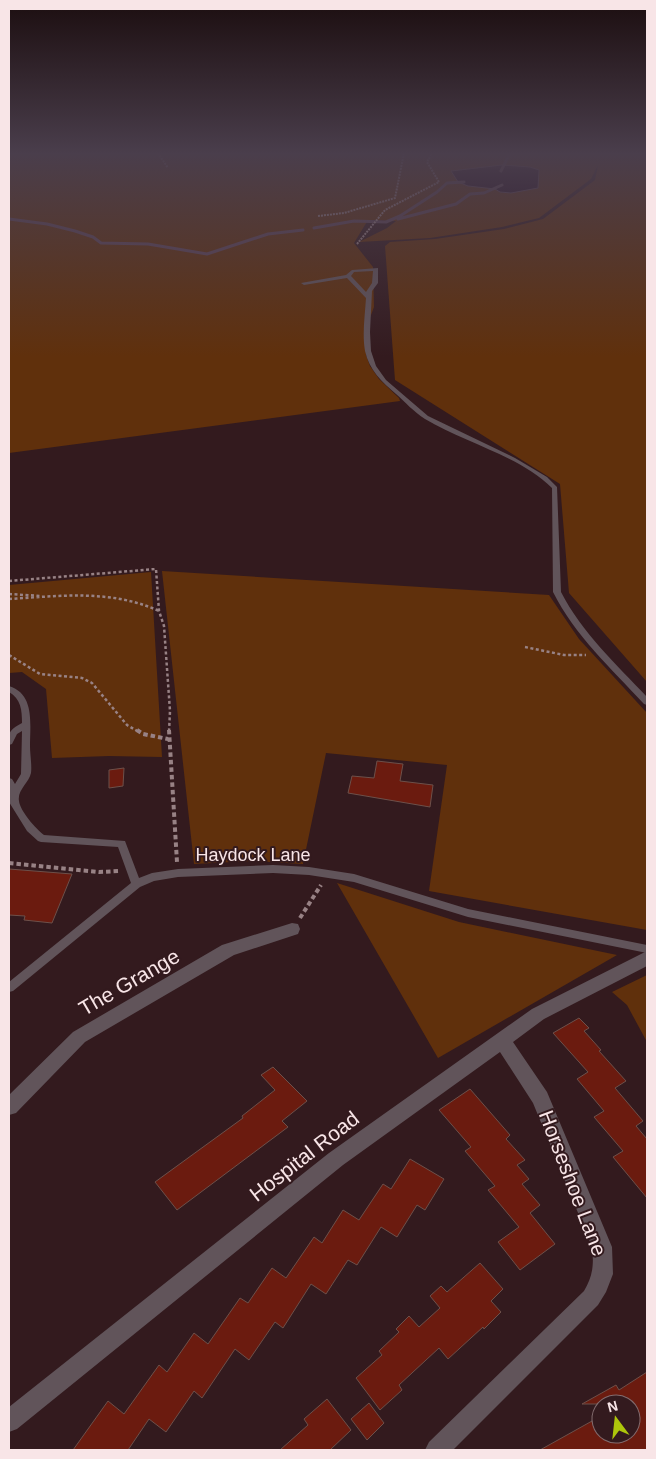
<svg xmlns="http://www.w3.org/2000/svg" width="656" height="1459" viewBox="0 0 656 1459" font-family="Arial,sans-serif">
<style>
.green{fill:#60300c}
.water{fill:#1a001b;stroke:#5d4558}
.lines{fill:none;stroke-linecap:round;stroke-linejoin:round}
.stream{stroke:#5d4558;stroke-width:3}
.building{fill:#6b1b0f;stroke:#6d504a}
.path-far2{stroke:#988285;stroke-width:2;stroke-dasharray:2 1;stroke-linecap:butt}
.path-far1{stroke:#988285;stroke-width:2.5;stroke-dasharray:3 2.5;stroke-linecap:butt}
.path{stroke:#988285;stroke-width:4;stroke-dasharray:4.5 3;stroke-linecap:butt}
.service{fill:#61545a;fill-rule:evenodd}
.minor{fill:#61545a;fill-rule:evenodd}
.labels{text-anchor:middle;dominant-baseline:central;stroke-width:4;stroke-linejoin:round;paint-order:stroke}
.street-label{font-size:18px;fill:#f8e5e7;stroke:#331a1e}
.near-street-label{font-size:21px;fill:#f8e5e7;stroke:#331a1e}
</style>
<rect width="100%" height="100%" fill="#331a1e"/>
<path class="green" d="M9,153H647V682L569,593L560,484L395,380L394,367L385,246L390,242L435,239L504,229L543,219L595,180L598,165L591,179L539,218L502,227L430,238L359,242L387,228L396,221L368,220L354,243L373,267L374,307L365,331L366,355L370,366L379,379L399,398L400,401L9,453Z
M162,571L549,595L579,639L647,713V930L429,891L447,765L326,753L303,864L252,861L194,864Z
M151,572L162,757L109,756L52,758L46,689L22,672L9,673V585Z
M337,883L459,922L617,955L438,1058Z
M647,975V1042L627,1005L612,992Z"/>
<path class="water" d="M502,165L530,167L539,170L538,188L511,193L500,192L495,189L468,186L458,182L451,171Z"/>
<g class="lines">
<path class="stream" d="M501,171L510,153
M9,219L47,224L75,231L93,237L101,243L148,244L207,254L268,234L303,230
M398,219L456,204L470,194L484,193L502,185
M314,228L354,221L386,222L400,216L437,192L447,183L464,182"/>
</g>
<path class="building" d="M377,761L403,764L400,781L433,785L430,807L348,793L352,776L374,778Z
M124,768L123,786L109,788V770Z
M9,869L72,874L52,923L24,920L25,916L9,915Z
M579,1018L589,1028L584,1031L601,1050L599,1051L626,1081L615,1088L643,1121L636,1126L647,1139V1198L613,1157L623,1151L594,1117L604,1111L577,1079L588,1072L553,1033Z
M273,1067L307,1101L282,1121L288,1127L177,1210L155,1182L243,1118L242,1116L275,1090L261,1075Z
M470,1089L510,1135L506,1139L525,1160L517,1165L529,1179L522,1184L540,1205L530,1213L555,1244L520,1270L498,1242L519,1227L488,1190L495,1186L465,1151L471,1147L439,1110Z
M410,1159L444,1179L425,1210L417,1205L397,1237L381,1227L357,1265L348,1260L326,1294L311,1284L283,1328L275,1322L249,1360L235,1349L202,1398L194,1391L166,1432L149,1419L128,1450H73L108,1401L124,1414L159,1365L167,1372L194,1333L208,1344L240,1298L248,1303L272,1268L286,1278L314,1237L322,1243L343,1210L359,1220L383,1184L391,1189Z
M480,1263L503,1289L491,1301L501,1312L484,1329L483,1327L448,1359L439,1348L399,1385L402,1390L380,1410L356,1378L382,1355L379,1351L399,1332L396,1329L409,1316L419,1327L440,1308L430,1296L441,1286L447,1292Z
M647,1372V1450H540L601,1416V1434H631V1404H582L616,1385L619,1390Z
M327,1399L351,1430L330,1450H280L308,1425L304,1419Z
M369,1403L384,1423L367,1440L351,1419Z"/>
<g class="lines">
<path class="path-far2" d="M158,153L168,168
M78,154L80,153
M318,216L344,213L395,198L404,153
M357,244L385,210L439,182L427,162L432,153"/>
<path class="path-far1" d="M9,581L156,569L159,611L164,626L170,711L169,732
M9,594L41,596
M9,599C60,596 111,589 159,611
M525,647L564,655H586
M9,655L40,674L82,678L92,683L127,725L139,732"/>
<path class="path" d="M137,730L143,734L168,739
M169,730L177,862
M9,863L99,872L118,871
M300,918L321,885"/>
<path class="service" d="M378,268V283L372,291L370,332L371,351L376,366L386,380L428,416L515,458L547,477L557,487L561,592C582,633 616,664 647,697V705L644,704C611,668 575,636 553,592L552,488C518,455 465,443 425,419C414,412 405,402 396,394C382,382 369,370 365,351C362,334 365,315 366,298L347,278L304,285L301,283L346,275L352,270ZM373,271L372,283L366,292L351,276L354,272Z
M9,686C35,694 30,724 30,746C30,754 32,765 31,773C29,783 17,790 19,801C20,811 36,829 44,835L125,841L139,878L152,873L178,869L273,865L309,867L354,874L468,909L647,945V953L468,917L354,882L309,875L273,873L178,877L154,881L140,887L13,991L9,992V982L131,883L118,847L41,842L38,841L27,831L9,802L10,793L9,790V778L12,779L15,784L21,774L22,731L17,734L12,744L9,745C8,731 10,730 22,723C22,710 21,699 9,692Z"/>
<path class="minor" d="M292,923L298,924L300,929L298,934L234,955L85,1042L16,1113L9,1115V1095L73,1032L222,945Z
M647,951V966L544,1019L513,1042L547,1092L612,1247L613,1274L606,1292L598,1305L453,1450H425L429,1442L584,1291C593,1276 594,1264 592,1247L533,1103L500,1052L343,1165L17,1429L9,1432V1407L329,1153L532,1009Z"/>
</g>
<linearGradient id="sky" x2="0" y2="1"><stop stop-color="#1c0e10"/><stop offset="0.43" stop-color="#4a3e4c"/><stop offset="1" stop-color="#4a3e4c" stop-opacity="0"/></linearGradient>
<rect width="656" height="357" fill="url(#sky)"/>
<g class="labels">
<g class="street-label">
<text x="253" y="855">Haydock Lane</text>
</g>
<g class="near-street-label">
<text transform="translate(129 982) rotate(-30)">The Grange</text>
<text transform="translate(304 1156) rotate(-38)">Hospital Road</text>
<text transform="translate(573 1183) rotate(69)">Horseshoe Lane</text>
</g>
</g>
<rect width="656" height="1459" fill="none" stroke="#f8e5e7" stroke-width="20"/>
<g transform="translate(616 1419) rotate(345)"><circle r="24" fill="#331a1e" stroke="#826b6e"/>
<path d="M0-4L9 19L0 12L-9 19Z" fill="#aec60b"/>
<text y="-8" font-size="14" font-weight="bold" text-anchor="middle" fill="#f8e5e7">N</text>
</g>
</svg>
